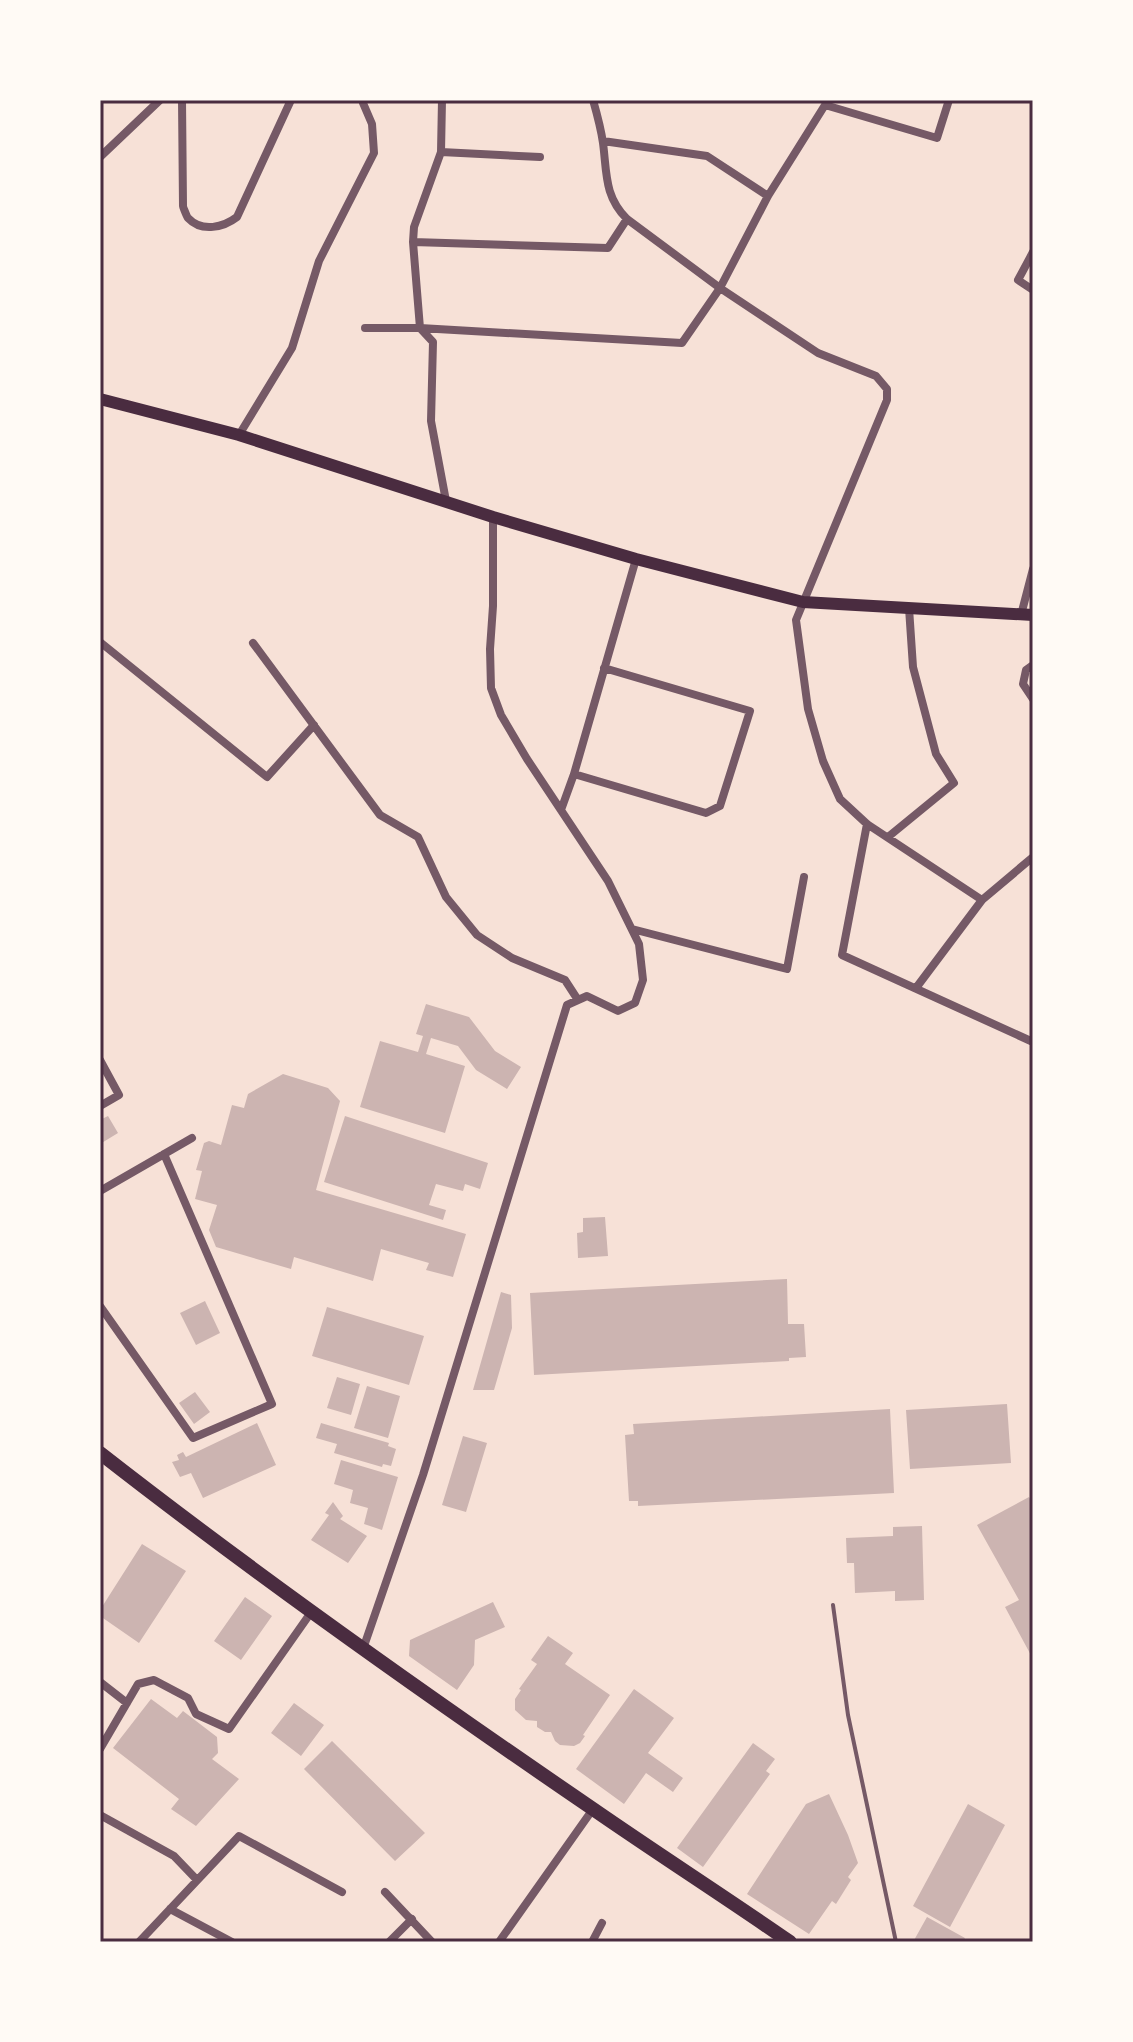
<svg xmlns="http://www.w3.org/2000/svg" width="1133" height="2042" viewBox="0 0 1133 2042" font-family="'Archivo Narrow',sans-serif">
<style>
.building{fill:#ccb4b1}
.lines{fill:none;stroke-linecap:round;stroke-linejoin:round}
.service{stroke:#755966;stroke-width:4}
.minor{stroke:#755966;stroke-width:8}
.secondary{stroke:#4a2c40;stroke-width:12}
.trunk{stroke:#4a2c40;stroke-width:14}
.neatline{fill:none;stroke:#4a2c40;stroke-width:3}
</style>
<rect width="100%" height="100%" fill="#f7e1d7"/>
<path class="building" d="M426,1004L469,1017L495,1051L521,1067L507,1089L476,1070L458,1046L431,1038L426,1054L465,1066L445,1133L360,1107L380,1041L418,1052L423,1036L416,1034Z
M283,1074L328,1088L340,1101L316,1190L466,1234L453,1277L426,1270L429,1263L381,1249L373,1281L294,1257L291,1269L216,1247L209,1230L217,1205L195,1199L202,1171L196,1170L204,1143L209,1141L221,1145L232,1105L244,1108L248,1094Z
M108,1116L118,1133L100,1144V1120Z
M345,1116L488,1163L480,1189L465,1184L463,1191L436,1184L429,1205L446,1210L443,1220L324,1182Z
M605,1217L608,1256L578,1258L577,1233L583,1232V1218Z
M787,1279L788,1324H804L806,1357L789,1358V1361L534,1375L530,1293Z
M501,1292L511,1295L512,1328L494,1390H473Z
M205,1301L220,1333L196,1345L180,1313Z
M327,1307L424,1336L409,1385L312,1356Z
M337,1377L360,1384L351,1415L327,1408Z
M367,1386L400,1396L388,1438L354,1428Z
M195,1392L210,1412L194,1424L179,1403Z
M1007,1404L1011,1463L910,1469L906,1410Z
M890,1409L894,1493L638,1506V1501H629L625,1435L634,1434L633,1424Z
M257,1423L276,1465L203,1498L191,1473L180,1477L172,1462L179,1460L177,1455L183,1452L186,1457Z
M321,1423L389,1443L388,1446L396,1449L391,1466L383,1464L382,1467L334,1453L337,1444L316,1438Z
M463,1436L487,1443L466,1512L442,1505Z
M341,1460L398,1477L382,1530L364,1524L368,1508L350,1503L353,1490L334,1484Z
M1029,1497L1033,1504V1659L1005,1607L1019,1600L977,1525Z
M333,1502L343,1516L340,1519L367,1536L348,1563L311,1540L329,1515L325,1513Z
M922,1526L924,1600L895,1601V1591L855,1593L854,1563H847L846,1538L893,1536V1527Z
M142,1544L186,1571L139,1643L100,1616V1610Z
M245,1597L272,1616L241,1660L214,1641Z
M493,1602L505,1627L475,1640L474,1665L457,1690L409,1656L410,1640Z
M548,1636L573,1653L565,1664L610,1695L583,1735L585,1736L580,1743L574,1746L560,1745L555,1741L551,1732H545L537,1727V1721L526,1720L515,1710V1699L521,1690L519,1689L537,1664L531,1660Z
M634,1689L674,1718L648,1753L683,1778L673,1792L646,1773L624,1804L576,1769Z
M151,1699L177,1718L183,1711L217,1737L218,1753L212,1759L239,1779L196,1826L171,1809L179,1799L113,1748Z
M294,1703L324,1725L301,1756L271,1733Z
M332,1741L425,1833L395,1861L304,1769Z
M753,1743L775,1759L766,1771L770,1774L703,1867L677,1848Z
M829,1794L848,1835L858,1863L848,1877L851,1880L836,1904L832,1901L809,1934L747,1894L806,1804Z
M968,1804L1005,1825L950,1927L913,1906Z
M927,1917L965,1938L963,1942H913Z"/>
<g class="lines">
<path class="service" d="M833,1605L848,1715L896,1942"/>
<path class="minor" d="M182,100L183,206C183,207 187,217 188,218C202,233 224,227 237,217L291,100
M442,100L441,152L414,227L413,242L420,328L433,342L431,421L446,501
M593,100C597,114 601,129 603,143C607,173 604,196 627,219L720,288L818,353L876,376L887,389V400L796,620L808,709L823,761L840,799L867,824L982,900
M825,105L937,138L949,100
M603,141L707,156L768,196
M441,152L540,157
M100,157L160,100
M413,242L608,248L627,219
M1033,252L1018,280L1033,290
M365,328H420L682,343L720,288L768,196L825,105
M239,435L292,348L319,261L374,153L372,124L363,103
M1021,615L1033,569
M100,642L267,777L314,725
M253,643L380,815L418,837L446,897L477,935L512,958L565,980L578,1000
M1033,665L1026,670L1023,684L1033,699
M574,774L706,813L720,806L750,711L604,668
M561,810L574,774L636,559
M867,824L842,955L1033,1042
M888,837L954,783L936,754L913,667L909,608
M632,929L787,969L804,877
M916,988L982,900L1033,857
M100,1060L119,1095L100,1106
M100,1191L192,1138
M100,1306L193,1438L272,1404L164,1154
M363,1649L423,1475L567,1005L587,996L618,1011L635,1003L643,980L639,944L608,881L527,759L501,715L491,688L490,649L493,606V517
M100,1682L127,1703
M100,1749L138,1684L154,1680L188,1698L196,1714L229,1729L312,1611
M100,1815L174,1856L197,1880
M385,1892L432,1942
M170,1909L232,1942
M139,1942L239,1836L342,1892
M389,1942L412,1919
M499,1942L593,1809
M592,1942L602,1923"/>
<path class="secondary" d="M100,399L239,435L493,517L636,559L803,602L1033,615"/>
<path class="trunk" d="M100,1453C260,1578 426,1695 593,1809C658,1854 725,1897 790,1942"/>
</g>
<rect width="1133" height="2042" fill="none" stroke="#fffaf5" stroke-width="204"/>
<rect x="102" y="102" width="929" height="1838" class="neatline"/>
</svg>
